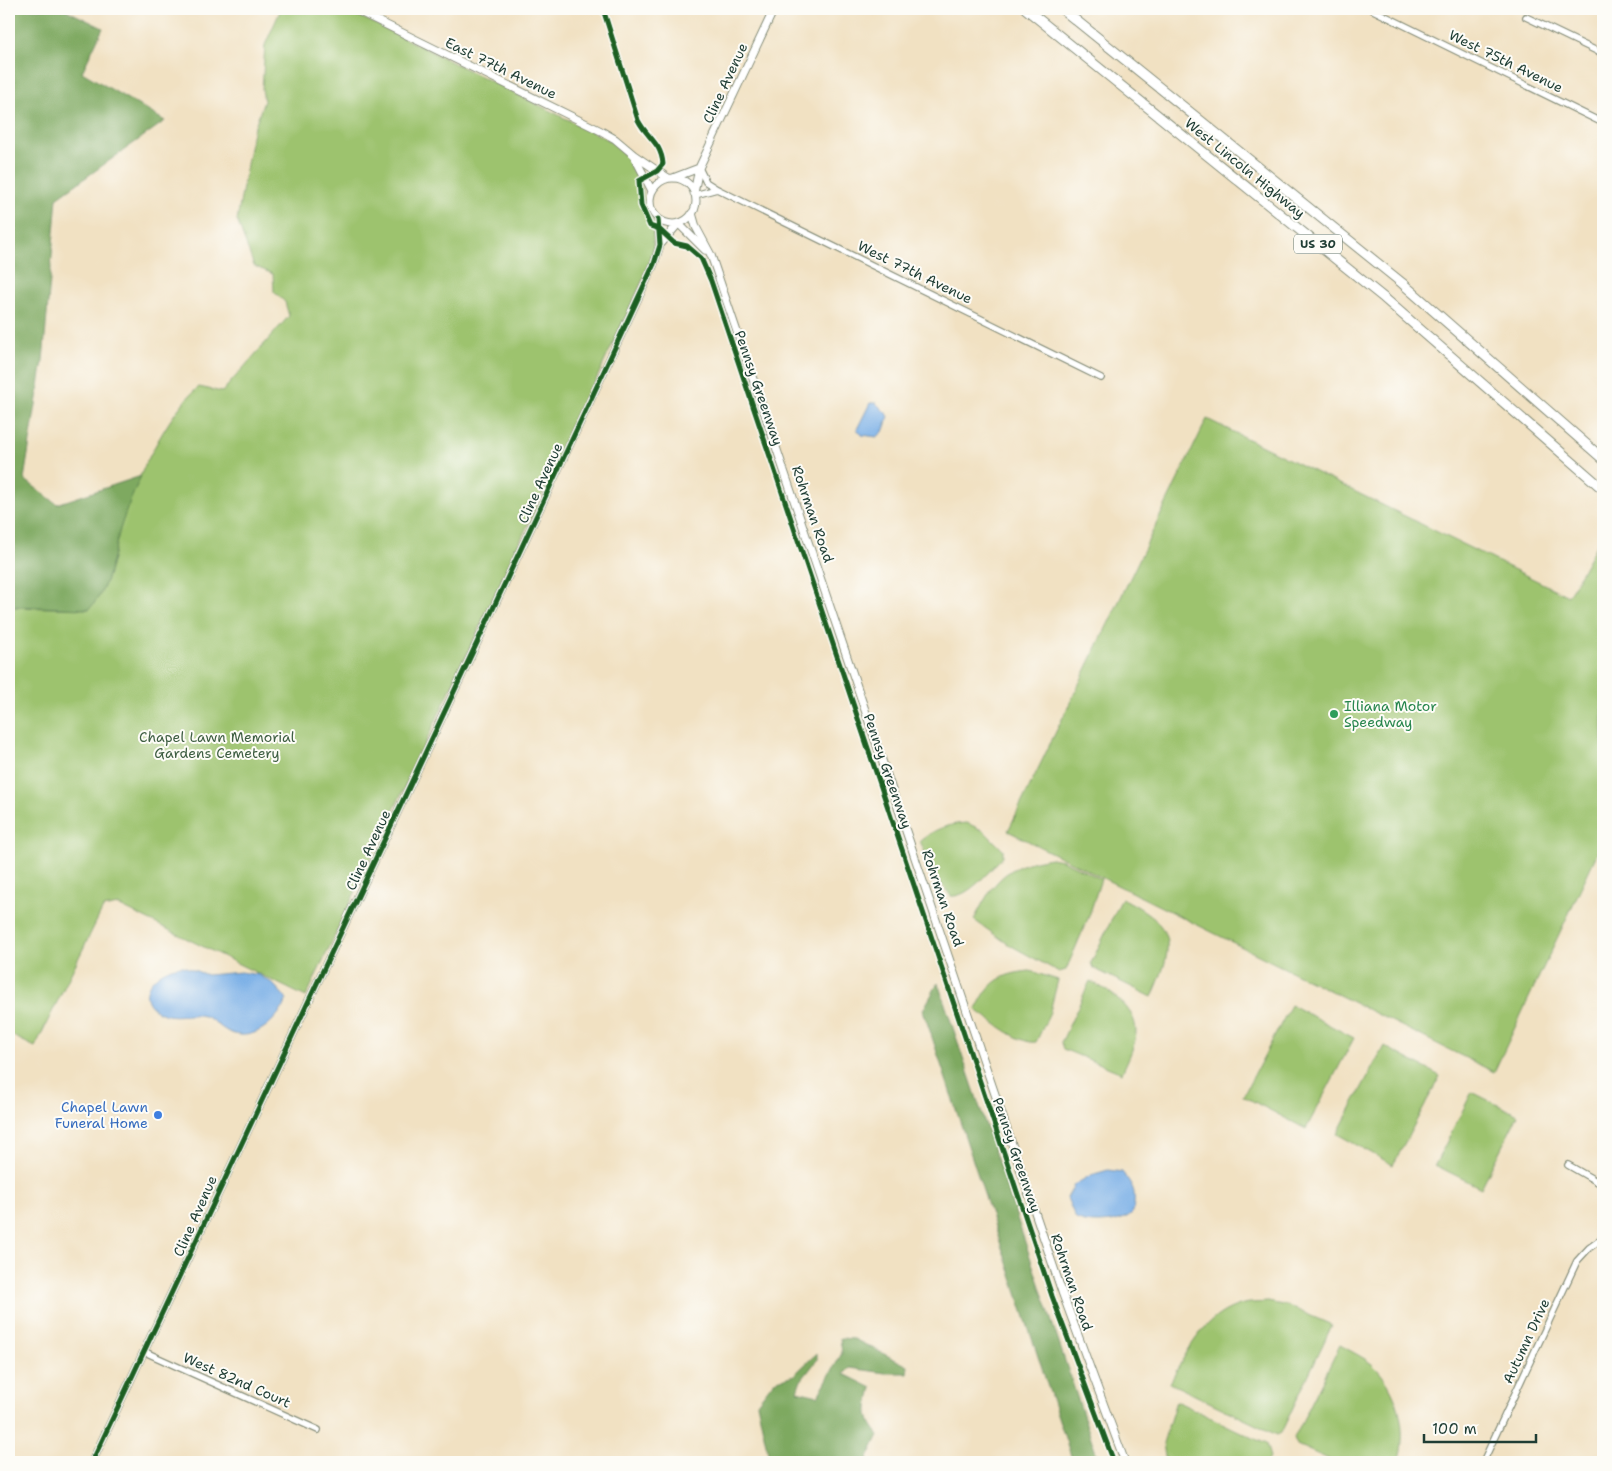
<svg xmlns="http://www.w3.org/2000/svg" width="1612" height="1471" viewBox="0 0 1612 1471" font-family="'Shantell Sans',sans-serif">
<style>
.green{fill:#9dc36e;stroke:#5e8051}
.forest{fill:#7ea961;stroke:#4e734a}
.water{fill:#77ade6;stroke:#4b758d}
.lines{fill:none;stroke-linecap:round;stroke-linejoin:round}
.minor-casing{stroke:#888f7b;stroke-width:8}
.tertiary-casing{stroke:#888f7b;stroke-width:9}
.primary-casing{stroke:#888f7b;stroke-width:11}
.minor{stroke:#fff;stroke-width:5.5}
.tertiary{stroke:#fff;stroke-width:7}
.primary{stroke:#fff;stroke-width:9}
.cycleway-casing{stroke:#fdfcf7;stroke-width:8}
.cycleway{stroke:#1b5e20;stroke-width:5}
.leisure-dot{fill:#2e9e5b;stroke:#fdfcf7;stroke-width:2}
.shop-dot{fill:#3f7fe0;stroke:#fdfcf7;stroke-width:2}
.labels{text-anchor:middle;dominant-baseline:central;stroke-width:4;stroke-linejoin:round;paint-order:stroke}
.shield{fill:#fdfcf7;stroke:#62766e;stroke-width:1}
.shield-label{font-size:12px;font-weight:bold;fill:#1f3d34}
.street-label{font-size:14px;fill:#1f3d34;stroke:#fdfcf7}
.leisure-label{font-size:14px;fill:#27864d;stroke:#fdfcf7;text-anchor:start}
.park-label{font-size:14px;fill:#3e5e42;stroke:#fdfcf7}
.shop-label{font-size:14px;fill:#366cbe;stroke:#fdfcf7;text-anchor:end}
</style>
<rect width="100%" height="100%" fill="#fdfcf7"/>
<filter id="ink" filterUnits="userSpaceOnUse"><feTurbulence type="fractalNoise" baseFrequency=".02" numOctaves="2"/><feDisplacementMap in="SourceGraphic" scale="10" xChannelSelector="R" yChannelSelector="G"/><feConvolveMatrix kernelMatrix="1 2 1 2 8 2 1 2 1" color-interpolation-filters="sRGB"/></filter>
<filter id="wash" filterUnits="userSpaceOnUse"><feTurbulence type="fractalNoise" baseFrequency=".0096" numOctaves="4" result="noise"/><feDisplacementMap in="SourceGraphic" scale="20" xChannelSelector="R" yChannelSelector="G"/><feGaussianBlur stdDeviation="1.12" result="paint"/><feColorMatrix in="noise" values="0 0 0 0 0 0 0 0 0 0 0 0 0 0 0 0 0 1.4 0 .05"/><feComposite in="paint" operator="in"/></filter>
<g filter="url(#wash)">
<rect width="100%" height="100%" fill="#f1e1c2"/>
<path class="green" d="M281,9H345L615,143L638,171L646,204L653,220V252L648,269L306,997L118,905L103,908L35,1047L9,1034V607L89,609C110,588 113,553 121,525C133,486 167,412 199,387L222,392L289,316L285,302L274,292L273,274L254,266L237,220L253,131L264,101L262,89L265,45Z
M1207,419L1568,596L1603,533V841L1494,1072L1008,831Z
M967,823L984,831L1003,850V856C992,868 969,898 951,896L936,877L920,841C935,829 947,824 967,823Z
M1051,858L1062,860L1101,879L1089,916L1066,970L1059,972L1008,944L974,920C994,880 1005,865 1051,858Z
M1122,898C1177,926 1175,944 1152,997L1093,968L1091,963Z
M1030,971L1058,980L1049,1015L1036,1042C1020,1045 990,1019 976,1010C989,981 1000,974 1030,971Z
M1090,981C1113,993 1144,1012 1134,1044C1131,1054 1126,1064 1122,1073L1063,1049L1061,1043Z
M1291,1005L1354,1038L1306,1129L1243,1096Z
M1384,1046L1440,1076L1393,1165L1337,1134Z
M1472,1092L1518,1115L1481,1188L1435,1165Z
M1268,1302L1288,1306L1332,1325L1281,1433L1277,1435L1170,1383C1187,1352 1202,1318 1237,1306C1246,1302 1258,1303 1268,1302Z
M1340,1345C1350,1351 1364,1357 1373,1365C1398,1389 1409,1430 1398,1462H1335L1297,1445L1294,1438Z
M1176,1401L1266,1444L1270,1457L1267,1462H1166L1163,1443Z"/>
<path class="forest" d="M9,9H64L103,28L82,72L165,121L57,198L43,361L24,479L57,504L141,476C134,492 127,507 122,523C112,552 111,587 89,609L9,606Z
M938,983L1099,1462H1073L923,1010Z
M840,1338L854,1339L908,1366L907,1373H885L850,1368L844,1374L872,1388C867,1408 864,1418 879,1435L866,1462H770L757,1403L774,1381L794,1375L817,1353V1360L800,1382L797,1391L818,1396L842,1353Z"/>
<path class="water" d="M870,403H876L889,416L883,432L877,437L862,435L857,429Z
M183,966L207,975L241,972L259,975L272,983L287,999C278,1021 252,1045 227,1031C219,1027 213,1019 204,1016C190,1012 173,1020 159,1012C129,994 160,966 183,966Z
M1108,1170L1122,1172C1135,1188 1136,1192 1133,1212C1123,1224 1089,1226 1076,1219L1067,1198L1074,1185L1091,1175Z"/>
</g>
<g filter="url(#ink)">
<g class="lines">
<defs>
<path id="minor" d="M1371,9L1603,123
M1526,17L1603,54
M699,168L706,182L717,189L1101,378
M695,195L717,189
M1568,1165L1603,1185
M145,1352L318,1430
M1483,1462L1577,1261L1589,1248L1603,1238"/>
<path id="tertiary" d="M354,9L601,131L615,139L634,155L668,178
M635,158L652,191
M650 201a23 23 0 1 1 46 0a23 23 0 1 1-46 0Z
M673,178L699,168
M694,193L699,168L774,9
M692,213L696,227L711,255L1062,1292L1125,1462
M679,224L705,250
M660,245L678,224
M92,1462C279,1063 468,664 654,264L660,245L658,219"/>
<path id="primary" d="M1026,9L1384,298L1603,489
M1062,9L1402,283L1603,459"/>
</defs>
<use href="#minor" class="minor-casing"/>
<use href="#tertiary" class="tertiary-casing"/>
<use href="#primary" class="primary-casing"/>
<use href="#minor" class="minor"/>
<use href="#tertiary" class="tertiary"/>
<use href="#primary" class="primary"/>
<defs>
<path id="cycleway" d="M603,9L638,120C647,138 661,142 663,164L657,171L639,181L641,205L650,226L659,229L674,243L687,246L701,258L711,281L1052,1296L1114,1462
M92,1462C279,1063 468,664 654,264L660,245L658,219"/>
</defs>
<use href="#cycleway" class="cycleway-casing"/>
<use href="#cycleway" class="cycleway"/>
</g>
</g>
<circle class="leisure-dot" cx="1334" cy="714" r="5"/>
<circle class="shop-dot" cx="158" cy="1115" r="5"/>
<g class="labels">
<rect class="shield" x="1294" y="234.5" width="48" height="19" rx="4"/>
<g class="shield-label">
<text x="1318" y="244">US 30</text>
</g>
<g class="street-label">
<text transform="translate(1506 61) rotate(26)">West 75th Avenue</text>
<text transform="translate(501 68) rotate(26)">East 77th Avenue</text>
<text transform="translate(725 83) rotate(-65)">Cline Avenue</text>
<text transform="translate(1245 168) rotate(39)">West Lincoln Highway</text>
<text transform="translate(915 272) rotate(26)">West 77th Avenue</text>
<text transform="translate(759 388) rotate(71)">Pennsy Greenway</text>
<text transform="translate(540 483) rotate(-65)">Cline Avenue</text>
<text transform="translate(813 514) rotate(71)">Rohrman Road</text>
<text transform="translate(888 771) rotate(71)">Pennsy Greenway</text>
<text transform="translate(368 850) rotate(-65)">Cline Avenue</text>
<text transform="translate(943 898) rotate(71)">Rohrman Road</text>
<text transform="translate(1017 1155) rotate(71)">Pennsy Greenway</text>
<text transform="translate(195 1216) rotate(-66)">Cline Avenue</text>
<text transform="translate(1072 1282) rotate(71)">Rohrman Road</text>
<text transform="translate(1526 1341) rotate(-65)">Autumn Drive</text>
<text transform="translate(237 1380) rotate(24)">West 82nd Court</text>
</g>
<g class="leisure-label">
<text x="1344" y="706">Illiana Motor<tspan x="1344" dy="16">Speedway</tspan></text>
</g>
<g class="park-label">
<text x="217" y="737">Chapel Lawn Memorial<tspan x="217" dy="16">Gardens Cemetery</tspan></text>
</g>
<g class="shop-label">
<text x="148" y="1107">Chapel Lawn<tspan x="148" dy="16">Funeral Home</tspan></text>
</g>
</g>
<rect width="1612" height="1471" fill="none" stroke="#fdfcf7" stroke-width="30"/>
<path d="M1424 1434v8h112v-8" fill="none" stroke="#1f3d34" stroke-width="2.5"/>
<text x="1432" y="1434" font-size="15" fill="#1f3d34" stroke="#fdfcf7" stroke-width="4" paint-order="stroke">100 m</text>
</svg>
